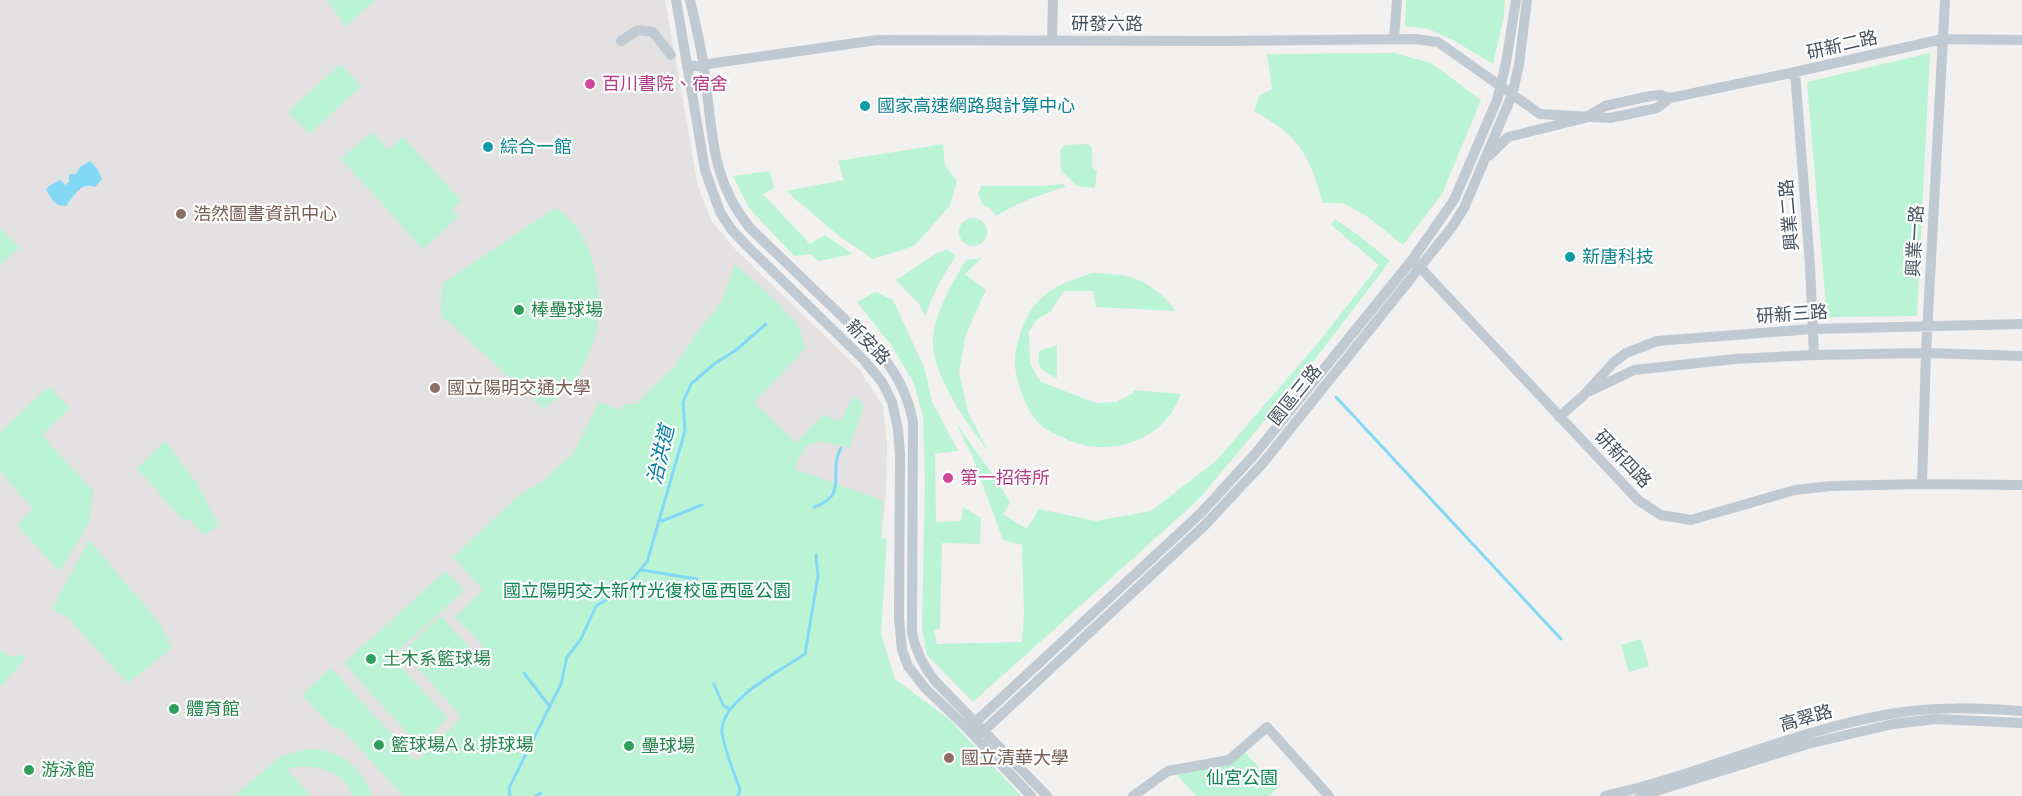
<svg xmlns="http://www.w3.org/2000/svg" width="2022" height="796" viewBox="0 0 2022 796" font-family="'Nunito Sans','Noto Sans TC',sans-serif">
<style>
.education{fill:#e4e1e2}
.green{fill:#baf4d4}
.water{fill:#83d8f6}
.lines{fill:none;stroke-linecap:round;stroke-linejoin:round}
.stream{stroke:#83d8f6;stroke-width:3}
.minor{stroke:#bfcad3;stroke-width:10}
.hotel-dot{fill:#d1479c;stroke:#fff;stroke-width:2}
.culture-dot{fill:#0f9aa8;stroke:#fff;stroke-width:2}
.education-dot{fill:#8d6e63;stroke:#fff;stroke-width:2}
.leisure-dot{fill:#2e9e5b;stroke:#fff;stroke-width:2}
.labels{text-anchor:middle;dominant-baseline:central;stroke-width:4.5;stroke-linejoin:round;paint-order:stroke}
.street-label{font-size:18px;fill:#465260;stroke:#fff}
.hotel-label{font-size:18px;fill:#b23c85;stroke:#fff;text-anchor:start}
.culture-label{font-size:18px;fill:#0d838f;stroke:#fff;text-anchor:start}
.education-label{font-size:18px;fill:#785e54;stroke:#fff;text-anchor:start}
.leisure-label{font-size:18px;fill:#27864d;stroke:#fff;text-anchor:start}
.park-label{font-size:18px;fill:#0d854f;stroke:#fff}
.water-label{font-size:20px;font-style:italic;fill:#027da8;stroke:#fff}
</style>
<rect width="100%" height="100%" fill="#f3f0f0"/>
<path class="education" d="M0,0H665L698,186L711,220L734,248L859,369L883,406L887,443L886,497L880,547L747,796H0Z"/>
<path class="green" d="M327,0H375L346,27Z
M1406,0H1505L1504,16L1493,64L1453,40L1428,29L1405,26Z
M1394,53L1431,63L1481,100L1442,194L1403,245L1365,215L1342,203H1323C1308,153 1301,137 1254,111L1259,96L1272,89L1267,54Z
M1930,53L1917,316L1827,317L1807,82Z
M340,64L361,86L310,134L288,112Z
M372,132L388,150L403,137L462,201L452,210L458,217L423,249L341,159Z
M943,144L945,165L957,181L950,206L914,246L873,259L839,236L786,191L844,180L838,161Z
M1087,144L1092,148V167L1097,171L1095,188L1077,186L1061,171L1060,150L1065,145Z
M770,171L774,188L763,194L810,244L825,235L853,254L818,261L811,254L794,256L749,208L733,176Z
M1063,184L1066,187C1041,194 1019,202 996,216L990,208L983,205L978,194L981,186H1042Z
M555,208C592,227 604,290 597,329C594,341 588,356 582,368C573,385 558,397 544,409L441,315L442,284Z
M959 232a14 14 0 1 1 28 0a14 14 0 1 1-28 0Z
M1335,219L1361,237L1390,261L1303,375L1198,500L973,702L927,655L922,629L925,479L923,417L914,383L891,345L857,302L875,292L893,300L924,367L932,401L958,451L935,454L936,522L961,521L963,507L981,518L980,544L942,543L940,628L934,631L937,644L1022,642L1024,615L1022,545L1003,540L973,458L956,423C974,450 995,474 1010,503L1003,514L1027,529L1039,509L1096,521L1151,511L1216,461L1318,343L1379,265L1331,225Z
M0,227L19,248L0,265Z
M947,249L956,256C942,276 933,294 925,317L920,305L896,280C914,270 928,256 947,249Z
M982,258L965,274L986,290L966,334L959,372L968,413L989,452C968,424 936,382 933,346C931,319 952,283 966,260Z
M735,264L774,299L798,326L806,348L754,402L796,443L823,415L841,421L854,395L864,406L850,447C816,441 809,433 794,469L882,500L881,538L887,539L881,634L895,679L950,720L1021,796H400L402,794L339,727L334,728L302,695L331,668L416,761L460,720L457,712L403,651L441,616L491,671C495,650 468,631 455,617L483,590L453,557L523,492L541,483L574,452L599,402L622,410L624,404H636L675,366L701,327L722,301Z
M1093,273C1133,274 1150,279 1176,311L1096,307L1093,291H1064L1050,312L1036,320L1029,332L1030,364L1041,382L1096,403L1116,402L1132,394L1134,390L1181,394C1176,405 1171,416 1162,424C1137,449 1094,454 1064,438C1054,433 1044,430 1037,421C1025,409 1013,374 1015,357C1017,338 1026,313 1040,299C1055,285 1073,279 1093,273Z
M1057,345V378C1042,371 1037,369 1039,351Z
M50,387L70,408L42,435L93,491L89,522L60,572L17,525L33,509L0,471V433L42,392Z
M165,441L198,485L219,526L204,535L188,518L184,521L137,469Z
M89,540L160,624L172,648L128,683L67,617L52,609Z
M446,571L464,591L392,656L448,719L419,746L344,663Z
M1641,639L1649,666L1629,672L1621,645Z
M0,650L10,657L25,654L22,663L0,687Z
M308,749C341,749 361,767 372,796H352C345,769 310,763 287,769L311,796H234L281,756Z
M1244,751L1278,788L1269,796H1196L1177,775Z"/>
<path class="water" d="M90,161L98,170L102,179L95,187C81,181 74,196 66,206C54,207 52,198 46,190L49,186L60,180L65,185L69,182V174H76L80,167Z"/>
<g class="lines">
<path class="stream" d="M1336,397L1561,639
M814,507C850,495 827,473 841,448
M662,521L702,505
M641,570L697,579
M524,673L550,707
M714,684L723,705L730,710
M510,796L509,788L561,684L567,657L581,639L596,606L623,590L647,562L685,431L683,402L691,384L714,364L736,350L766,324
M536,796L541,793
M738,796L740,790C735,775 723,746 722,732C720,700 782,670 805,654L818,576L816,555"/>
<path class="minor" d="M676,0L705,170L720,212L731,229L747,246L863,359L882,382L892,402L898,429L900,455L899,619L902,650L908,666L925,688L968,729L1031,796
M690,0C695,22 701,45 704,68C713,129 709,178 750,228L881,354C897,375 908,395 913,422L912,633C916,652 923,666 935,681L1047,796
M1394,38L1397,0
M1052,40L1053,0
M621,41L638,30L653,32L671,55
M687,67L877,40L1223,41L1415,39L1438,42L1540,114L1610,118L1657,108L1670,98L1795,72L1943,39L2022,40
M1795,72L1810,265L1814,355
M1489,156L1508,137L1585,118L1605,106L1650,96L1661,95L1670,98
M1415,262L1638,500L1661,515L1691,520L1795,490L1831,486L1922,484L2022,485
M1590,391L1634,370L1735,359L1814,355L1926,353L2022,356
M1559,417L1584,395L1613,363L1626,353L1657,341L1812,329L2022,324
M1922,484L1926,353L1945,0
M968,729L1201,513L1255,454L1412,260L1454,200L1497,100L1506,63L1516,0
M976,738L1204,526L1263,463L1452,227L1464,208L1512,95L1519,65L1527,0
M1133,796L1168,771L1229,760L1267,727L1329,796
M1605,796C1701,775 1792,731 1890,714C1934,706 1978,708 2022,711
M1640,796L1808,744L1893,724L1936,719L2022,723"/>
</g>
<g class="hotel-dot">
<circle cx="590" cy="84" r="6"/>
<circle cx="948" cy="478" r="6"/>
</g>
<g class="culture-dot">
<circle cx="865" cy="106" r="6"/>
<circle cx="488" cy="147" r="6"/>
<circle cx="1570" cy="257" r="6"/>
</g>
<g class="education-dot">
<circle cx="181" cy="214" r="6"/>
<circle cx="435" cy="388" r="6"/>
<circle cx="949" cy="758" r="6"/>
</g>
<g class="leisure-dot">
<circle cx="519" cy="310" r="6"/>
<circle cx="371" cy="659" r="6"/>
<circle cx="174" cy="709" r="6"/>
<circle cx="379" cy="745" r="6"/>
<circle cx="629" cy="746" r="6"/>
<circle cx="29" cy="770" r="6"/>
</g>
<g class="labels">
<g class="street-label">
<text x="1107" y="24">研發六路</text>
<text transform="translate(1842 45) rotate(-13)">研新二路</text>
<text transform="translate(1789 215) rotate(-95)">興業二路</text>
<text transform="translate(1915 241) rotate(-87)">興業一路</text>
<text transform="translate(1792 314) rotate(-4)">研新三路</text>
<text transform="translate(868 342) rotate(46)">新安路</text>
<text transform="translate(1295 395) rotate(-51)">園區三路</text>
<text transform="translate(1623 459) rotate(46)">研新四路</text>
<text transform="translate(1806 718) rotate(-16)">高翠路</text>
</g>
<g class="hotel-label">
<text x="602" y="84">百川書院、宿舍</text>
<text x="960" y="478">第一招待所</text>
</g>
<g class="culture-label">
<text x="877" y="106">國家高速網路與計算中心</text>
<text x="500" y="147">綜合一館</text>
<text x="1582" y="257">新唐科技</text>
</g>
<g class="education-label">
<text x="193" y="214">浩然圖書資訊中心</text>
<text x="447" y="388">國立陽明交通大學</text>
<text x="961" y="758">國立清華大學</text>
</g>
<g class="leisure-label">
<text x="531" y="310">棒壘球場</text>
<text x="383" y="659">土木系籃球場</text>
<text x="186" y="709">體育館</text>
<text x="391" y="745">籃球場A &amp; 排球場</text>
<text x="641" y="746">壘球場</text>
<text x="41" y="770">游泳館</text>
</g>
<g class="park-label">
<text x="647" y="591">國立陽明交大新竹光復校區西區公園</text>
<text x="1242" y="778">仙宮公園</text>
</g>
<g class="water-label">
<text transform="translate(661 455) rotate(-77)">治洪道</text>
</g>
</g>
</svg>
